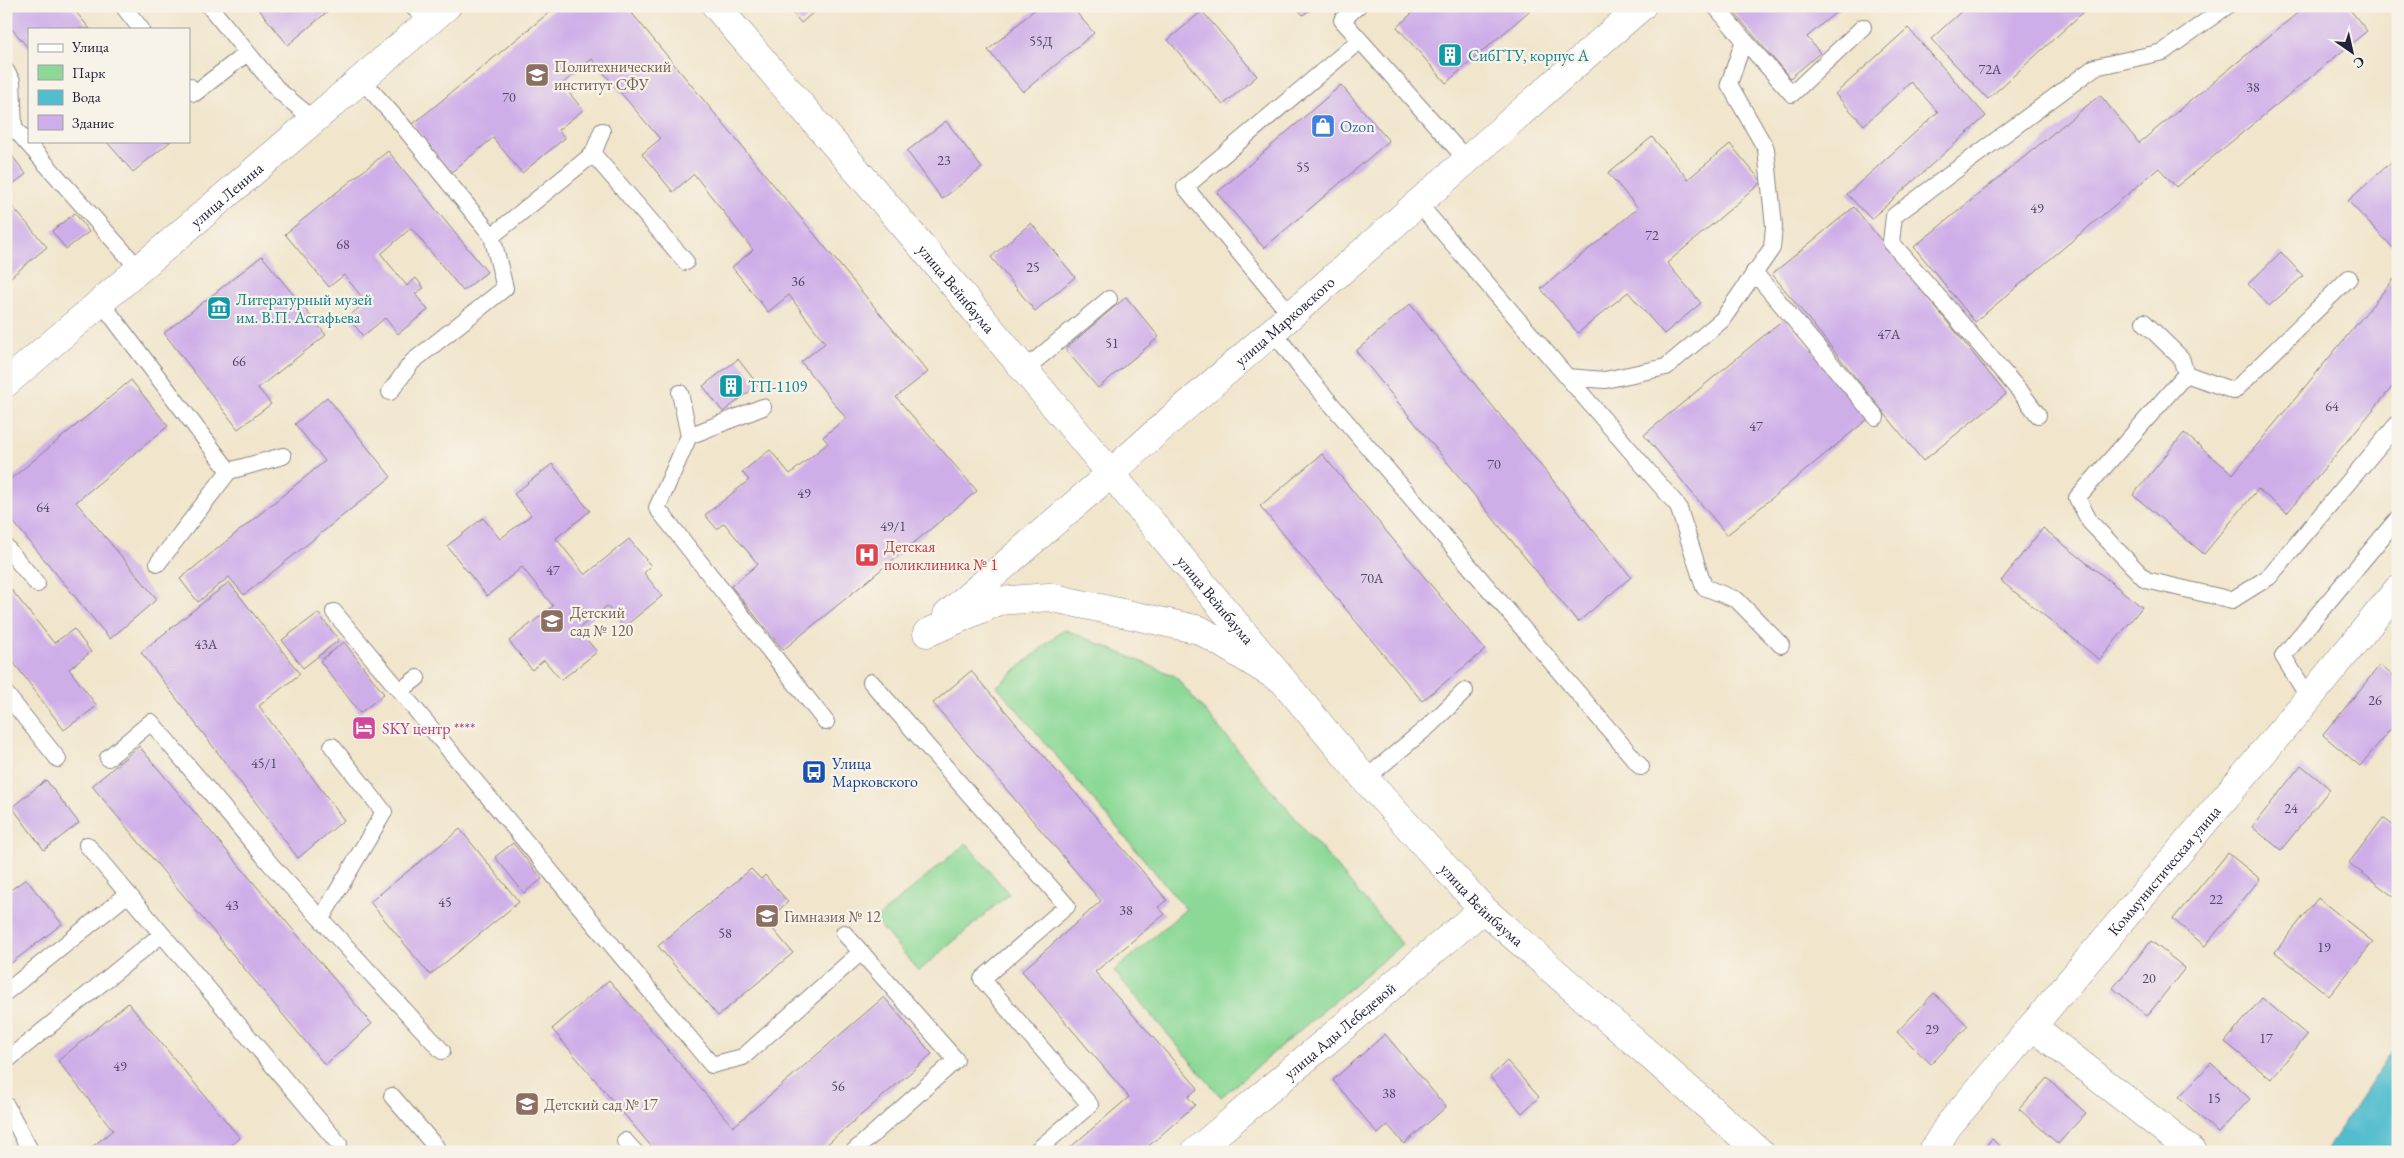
<svg xmlns="http://www.w3.org/2000/svg" width="2404" height="1158" viewBox="0 0 2404 1158" font-family="'EB Garamond',serif">
<style>
.green{fill:#8cd997;stroke:#577e69}
.water{fill:#52bdce;stroke:#3a7084}
.building{fill:#ceaee9}
.lines{fill:none;stroke-linecap:round;stroke-linejoin:round}
.lane-casing{stroke:#8a8483;stroke-width:18}
.street-casing{stroke:#8a8483;stroke-width:29}
.primary-casing{stroke:#8a8483;stroke-width:29}
.highway-casing{stroke:#8a8483;stroke-width:29}
.lane{stroke:#fff;stroke-width:16}
.street{stroke:#fff;stroke-width:28}
.primary{stroke:#fff;stroke-width:28}
.highway{stroke:#fff;stroke-width:28}
.labels{text-anchor:middle;dominant-baseline:central;stroke-width:4.5;stroke-linejoin:round;paint-order:stroke}
.number-label{font-size:14px;fill:#4d4566}
.culture-label{font-size:16px;fill:#0d838f;stroke:#f7f3e8;text-anchor:start}
.education-label{font-size:16px;fill:#785e54;stroke:#f7f3e8;text-anchor:start}
.shop-label{font-size:16px;fill:#366cbe;stroke:#f7f3e8;text-anchor:start}
.street-label{font-size:16px;fill:#22223b;stroke:#f7f3e8}
.health-label{font-size:16px;fill:#be3a42;stroke:#f7f3e8;text-anchor:start}
.hotel-label{font-size:16px;fill:#b23c85;stroke:#f7f3e8;text-anchor:start}
.transit-label{font-size:16px;fill:#164399;stroke:#f7f3e8;text-anchor:start}
</style>
<rect width="100%" height="100%" fill="#f7f3e8"/>
<filter id="ink" filterUnits="userSpaceOnUse"><feTurbulence type="fractalNoise" baseFrequency=".02" numOctaves="2"/><feDisplacementMap in="SourceGraphic" scale="10" xChannelSelector="R" yChannelSelector="G"/><feConvolveMatrix kernelMatrix="1 2 1 2 8 2 1 2 1" color-interpolation-filters="sRGB"/></filter>
<filter id="wash" filterUnits="userSpaceOnUse"><feTurbulence type="fractalNoise" baseFrequency=".0096" numOctaves="4" result="noise"/><feDisplacementMap in="SourceGraphic" scale="20" xChannelSelector="R" yChannelSelector="G"/><feGaussianBlur stdDeviation="1.12" result="paint"/><feColorMatrix in="noise" values="0 0 0 0 0 0 0 0 0 0 0 0 0 0 0 0 0 1.4 0 .05"/><feComposite in="paint" operator="in"/></filter>
<g filter="url(#wash)">
<rect width="100%" height="100%" fill="#f1e5cb"/>
<path class="green" d="M1064,629L1175,676L1402,944L1221,1097L1114,971L1186,909L997,686Z
M966,843L1009,894L919,971L875,920Z"/>
<path class="water" d="M2398,1042V1152H2326L2334,1138Z"/>
<g id="blocks">
<path class="building" d="M6,6H71L90,29H29V49L6,22Z
M256,6H334L288,45Z
M557,6H626L928,372L896,397L977,491L783,650L731,586L758,564L724,523L717,529L705,515L749,480L742,472L770,450L790,474L828,443L823,437L846,418L801,362L825,343L789,295L768,312L732,267L753,250L694,174L673,192L642,154L660,139L592,59L562,84L583,110L558,130L565,138L522,173L493,138L449,174L413,124Z
M787,6H821L801,23Z
M1039,6H1071L1094,33L1023,92L988,50Z
M1295,6H1315L1303,15Z
M1420,6H1535L1446,83L1397,27Z
M1734,6H1843L1807,37L1820,53L1790,78L1731,9Z
M1967,6H2090L1988,99L1931,39Z
M2306,6H2347L2367,31L2176,187L2159,168L1975,322L1914,247L2100,95L2139,143Z
M1202,11L1257,76L1223,105L1168,40Z
M1908,28L1986,116L1871,219L1847,194L1938,112L1911,82L1864,125L1835,94Z
M1341,85L1389,141L1264,248L1217,193Z
M946,121L982,168L942,199L907,151Z
M1652,137L1688,179L1730,144L1762,182L1667,263L1701,303L1664,334L1628,292L1578,333L1541,289L1638,208L1608,173Z
M106,141H171L133,172Z
M6,148L26,174L12,185L6,178Z
M388,151L487,272L463,291L411,228L381,254L407,286L416,278L424,288L415,294L428,310L398,334L385,318L363,336L348,317L366,302L344,275L329,287L285,234Z
M2398,156V253L2348,201Z
M6,199L47,247L6,281Z
M1854,207L2006,394L1923,461L1772,274Z
M75,213L89,232L66,249L52,231Z
M1031,223L1075,277L1035,311L991,257Z
M2281,252L2303,276L2269,306L2248,284Z
M262,256L326,335L258,388L271,404L238,429L164,333Z
M2398,274V380L2287,513L2258,489L2204,554L2133,495L2184,433L2233,474Z
M1126,297L1159,337L1098,388L1065,349Z
M1410,304L1631,577L1578,622L1356,351Z
M1785,318L1869,418L1727,535L1644,435Z
M738,359L758,385L723,412L703,386Z
M131,380L168,426L76,502L157,599L110,639L6,513V483Z
M327,397L391,477L244,595L229,577L198,602L180,579L325,461L295,424Z
M1322,454L1485,650L1422,701L1260,506Z
M552,464L590,511L556,538L585,575L629,539L651,566L644,573L662,596L624,627L607,606L578,629L597,652L561,680L544,660L532,670L509,641L553,606L522,567L487,596L447,546L483,518L500,539L531,515L514,494Z
M2043,528L2142,607L2100,660L2001,581Z
M229,582L300,674L259,706L344,820L298,858L141,652Z
M6,583L54,643L74,629L91,652L69,669L97,706L64,730L6,652Z
M318,613L339,640L303,668L282,640Z
M344,642L384,694L360,713L320,661Z
M2380,665L2398,680V720L2360,766L2323,735Z
M971,671L1167,900L1158,907L1165,914L1095,972L1198,1088L1188,1097L1195,1105L1142,1152H1065L1129,1097L1022,971L1101,901L933,703Z
M139,746L372,1024L325,1065L92,786Z
M2301,765L2330,789L2281,850L2252,827Z
M46,780L79,823L44,850L12,807Z
M2383,818L2398,829V900L2349,863Z
M460,829L519,902L430,975L370,902Z
M513,843L542,879L524,893L495,857Z
M2228,853L2260,879L2205,946L2173,919Z
M751,869L761,879L765,875L788,902L766,921L793,953L718,1016L658,946Z
M26,879L62,924L6,967V893Z
M2318,898L2373,942L2329,996L2275,952Z
M2151,941L2185,968L2147,1016L2113,988Z
M609,980L733,1127L884,997L932,1054L818,1152H656L552,1029Z
M1934,993L1968,1026L1931,1064L1897,1032Z
M2262,998L2307,1035L2271,1079L2225,1042Z
M128,1003L240,1138L224,1152H86L113,1130L58,1061Z
M1385,1034L1446,1107L1404,1144L1388,1125L1378,1134L1333,1080Z
M1507,1061L1539,1097L1522,1113L1490,1077Z
M2211,1063L2250,1099L2218,1133L2179,1097Z
M2047,1078L2086,1113L2058,1144L2019,1109Z
M1992,1139L2006,1152H1980Z"/>
</g>
</g>
<g filter="url(#ink)">
<use href="#blocks" fill-opacity="0" stroke="#8a8483" stroke-width="1"/>
<g class="lines">
<defs>
<path id="lane" d="M123,6L141,29
M209,6L279,91L314,120
M412,6L430,21
M1358,6L1342,20L1466,159
M1744,40L1792,94L1863,27
M6,71L12,81L14,128L139,269
M361,79L402,125L492,236L593,154L602,131
M189,86L195,93L247,53
M593,154L686,262
M1417,202L1678,506L1704,587L1737,600L1781,645
M1754,272L1876,417
M101,302L229,471L158,563
M1291,315L1185,187L1360,40
M2144,322L2181,358L2186,374L2234,391L2349,278
M1273,331L1303,371L1641,767
M1024,370L1109,299
M2186,374L2077,498L2090,522L2146,580L2232,600L2269,577L2398,423
M1567,377L1605,380L1666,367L1722,320L1772,248L1774,226L1766,149L1729,84L1744,40L1715,6
M390,392L412,362L505,288L492,236
M680,393L689,436
M763,407L689,436L657,508L826,722
M2038,415L2023,395L1891,242L1894,216L2095,67L2163,52L2227,6
M229,471L283,456
M6,547L37,584
M334,612L712,1065L743,1057L861,952L956,1060L853,1152
M871,682L1067,906L982,979L1090,1105L1035,1152
M400,691L417,678
M6,694L58,759
M2309,698L2283,656L2398,518
M108,758L151,722L273,867L442,1051
M1365,779L1430,725L1465,691
M87,845L128,894
M321,919L384,812L332,746
M844,933L861,952
M6,992L128,894L339,1144
M6,1061L162,934
M392,1096L436,1147
M6,1105L31,1152
M625,1141L635,1152"/>
<g id="street">
<path id="s1" d="M1110,474C1168,420 1230,369 1289,317C1407,213 1524,109 1642,6"/>
<path d="M2032,1026L2193,1152"/>
<path id="s2" d="M1195,1152L1483,909"/>
<path id="s3" d="M1932,1152L1948,1126L2309,698L2398,589"/>
</g>
<g id="primary">
<path id="s4" d="M6,383L447,6"/>
<path d="M947,615L1110,474"/>
<path d="M927,633L999,601L1049,597L1200,630L1277,677"/>
</g>
<g id="highway">
<path id="s5" d="M716,6L919,243L1365,779L1483,909L1760,1152"/>
</g>
</defs>
<use href="#lane" class="lane-casing"/>
<use href="#street" class="street-casing"/>
<use href="#primary" class="primary-casing"/>
<use href="#highway" class="highway-casing"/>
<use href="#lane" class="lane"/>
<use href="#street" class="street"/>
<use href="#primary" class="primary"/>
<use href="#highway" class="highway"/>
</g>
</g>
<defs>
<symbol id="building-square" viewBox="-11 -11 22 22"><rect x="-9" y="-9" width="18" height="18" rx="4" fill="#0f9aa8" stroke="#f7f3e8"/><path d="M-4-6H4V6H1V3H-1V6H-4ZM-2.5-4.3h1.7v1.8h-1.7ZM.8-4.3h1.7v1.8H.8ZM-2.5-1h1.7V.8h-1.7ZM.8-1h1.7V.8H.8Z" fill="#fff"/></symbol>
<symbol id="university-square" viewBox="-11 -11 22 22"><rect x="-9" y="-9" width="18" height="18" rx="4" fill="#8d6e63" stroke="#f7f3e8"/><path d="M0-5L7-2L0 1L-7-2ZM-4 1L0 2.5L4 1V4Q0 6-4 4Z" fill="#fff"/></symbol>
<symbol id="shop-square" viewBox="-11 -11 22 22"><rect x="-9" y="-9" width="18" height="18" rx="4" fill="#3f7fe0" stroke="#f7f3e8"/><path d="M-5-2.5h2.3a2.7 3.5 0 0 1 5.4 0H5L5.5 6h-11ZM-1.5-2.5h3a1.5 2.3 0 0 0-3 0Z" fill="#fff"/></symbol>
<symbol id="museum-square" viewBox="-11 -11 22 22"><rect x="-9" y="-9" width="18" height="18" rx="4" fill="#0f9aa8" stroke="#f7f3e8"/><path d="M0-6L6-3V-2H-6V-3ZM-5-1h2V3h-2ZM-1-1h2V3h-2ZM3-1h2V3H3ZM-6 4H6V6H-6Z" fill="#fff"/></symbol>
<symbol id="hospital-square" viewBox="-11 -11 22 22"><rect x="-9" y="-9" width="18" height="18" rx="4" fill="#e0444e" stroke="#f7f3e8"/><path d="M-5-5h3v3.5h4V-5h3V5h-3V1.5h-4V5h-3Z" fill="#fff"/></symbol>
<symbol id="school-square" viewBox="-11 -11 22 22"><rect x="-9" y="-9" width="18" height="18" rx="4" fill="#8d6e63" stroke="#f7f3e8"/><path d="M0-5L7-2L0 1L-7-2ZM-4 1L0 2.5L4 1V4Q0 6-4 4Z" fill="#fff"/></symbol>
<symbol id="hotel-square" viewBox="-11 -11 22 22"><rect x="-9" y="-9" width="18" height="18" rx="4" fill="#d1479c" stroke="#f7f3e8"/><path d="M-6-4.5h1.5V1H6V5H4.5V3h-9V5H-6ZM-4 0a1.8 1.8 0 1 1 3.6 0ZM.5 0V-2.5h3Q6-2.5 6 0Z" fill="#fff"/></symbol>
<symbol id="bus-square" viewBox="-11 -11 22 22"><rect x="-9" y="-9" width="18" height="18" rx="4" fill="#1a4fb4" stroke="#f7f3e8"/><path d="M-5-6H5V4H4V6H2V4H-2V6H-4V4H-5ZM-3.5-4V0h7V-4ZM-3.5 1.2v1.5H-2V1.2ZM2 1.2v1.5H3.5V1.2Z" fill="#fff"/></symbol>
</defs>
<g fill-rule="evenodd">
<use href="#building-square" x="1436" y="41" width="28" height="28"/>
<use href="#university-square" x="523" y="61" width="28" height="28"/>
<use href="#shop-square" x="1309" y="112" width="28" height="28"/>
<use href="#museum-square" x="205" y="294" width="28" height="28"/>
<use href="#building-square" x="717" y="372" width="28" height="28"/>
<use href="#hospital-square" x="853" y="541" width="28" height="28"/>
<use href="#school-square" x="538" y="607" width="28" height="28"/>
<use href="#hotel-square" x="350" y="714" width="28" height="28"/>
<use href="#bus-square" x="800" y="758" width="28" height="28"/>
<use href="#school-square" x="753" y="902" width="28" height="28"/>
<use href="#school-square" x="513" y="1090" width="28" height="28"/>
</g>
<g class="labels">
<g class="number-label">
<text x="1041" y="41">55Д</text>
<text x="1990" y="69">72А</text>
<text x="2253" y="87">38</text>
<text x="509" y="97">70</text>
<text x="944" y="160">23</text>
<text x="1303" y="167">55</text>
<text x="2037" y="208">49</text>
<text x="1652" y="235">72</text>
<text x="343" y="244">68</text>
<text x="1033" y="267">25</text>
<text x="798" y="281">36</text>
<text x="1889" y="334">47А</text>
<text x="1112" y="343">51</text>
<text x="239" y="361">66</text>
<text x="2332" y="406">64</text>
<text x="1756" y="426">47</text>
<text x="1494" y="464">70</text>
<text x="804" y="493">49</text>
<text x="43" y="507">64</text>
<text x="893" y="526">49/1</text>
<text x="553" y="570">47</text>
<text x="1372" y="578">70А</text>
<text x="206" y="644">43А</text>
<text x="2375" y="700">26</text>
<text x="264" y="763">45/1</text>
<text x="2291" y="808">24</text>
<text x="2216" y="899">22</text>
<text x="445" y="902">45</text>
<text x="232" y="905">43</text>
<text x="1126" y="910">38</text>
<text x="725" y="933">58</text>
<text x="2324" y="947">19</text>
<text x="2149" y="978">20</text>
<text x="1932" y="1029">29</text>
<text x="2266" y="1038">17</text>
<text x="120" y="1066">49</text>
<text x="838" y="1086">56</text>
<text x="1389" y="1093">38</text>
<text x="2214" y="1098">15</text>
</g>
<g class="culture-label">
<text x="1468" y="55">СибГТУ, корпус А</text>
<text x="236" y="299">Литературный музей<tspan x="236" dy="18">им. В.П. Астафьева</tspan></text>
<text x="748" y="386">ТП-1109</text>
</g>
<g class="education-label">
<text x="554" y="66">Политехнический<tspan x="554" dy="18">институт СФУ</tspan></text>
<text x="570" y="612">Детский<tspan x="570" dy="18">сад № 120</tspan></text>
<text x="784" y="916">Гимназия № 12</text>
<text x="544" y="1104">Детский сад № 17</text>
</g>
<g class="shop-label">
<text x="1340" y="126">Ozon</text>
</g>
<g class="street-label">
<text stroke="none"><textPath href="#s4" startOffset="290">улица Ленина</textPath></text>
<text stroke="none"><textPath href="#s5" startOffset="371">улица Вейнбаума</textPath></text>
<text stroke="none"><textPath href="#s1" startOffset="232">улица Марковского</textPath></text>
<text stroke="none"><textPath href="#s5" startOffset="776">улица Вейнбаума</textPath></text>
<text stroke="none"><textPath href="#s3" startOffset="365">Коммунистическая улица</textPath></text>
<text stroke="none"><textPath href="#s5" startOffset="1181">улица Вейнбаума</textPath></text>
<text stroke="none"><textPath href="#s2" startOffset="189">улица Ады Лебедевой</textPath></text>
</g>
<g class="health-label">
<text x="884" y="546">Детская<tspan x="884" dy="18">поликлиника № 1</tspan></text>
</g>
<g class="hotel-label">
<text x="382" y="728">SKY центр ****</text>
</g>
<g class="transit-label">
<text x="832" y="763">Улица<tspan x="832" dy="18">Марковского</tspan></text>
</g>
</g>
<rect width="2404" height="1158" fill="none" stroke="#f7f3e8" stroke-width="25"/>
<rect x="28" y="28" width="162" height="115" fill="#f7f3e8" stroke="#a29fa3"/>
<rect x="38" y="44" width="25" height="8" fill="#ffffff" stroke="#a29fa3"/>
<text x="72" y="52" font-size="15" fill="#22223b">Улица</text>
<rect x="38" y="65" width="25" height="15" fill="#8cd997" stroke="#a29fa3"/>
<text x="72" y="78" font-size="15" fill="#22223b">Парк</text>
<rect x="38" y="90" width="25" height="15" fill="#52bdce" stroke="#a29fa3"/>
<text x="72" y="102" font-size="15" fill="#22223b">Вода</text>
<rect x="38" y="115" width="25" height="15" fill="#ceaee9" stroke="#a29fa3"/>
<text x="72" y="128" font-size="15" fill="#22223b">Здание</text>
<g transform="translate(2352 52) rotate(146)" stroke="#f7f3e8" stroke-width="4" paint-order="stroke">
<path d="M0-4L9 19L0 12L-9 19Z" fill="#22223b"/>
<text y="-8" font-size="14" font-weight="bold" text-anchor="middle" fill="#22223b">С</text>
</g>
</svg>
